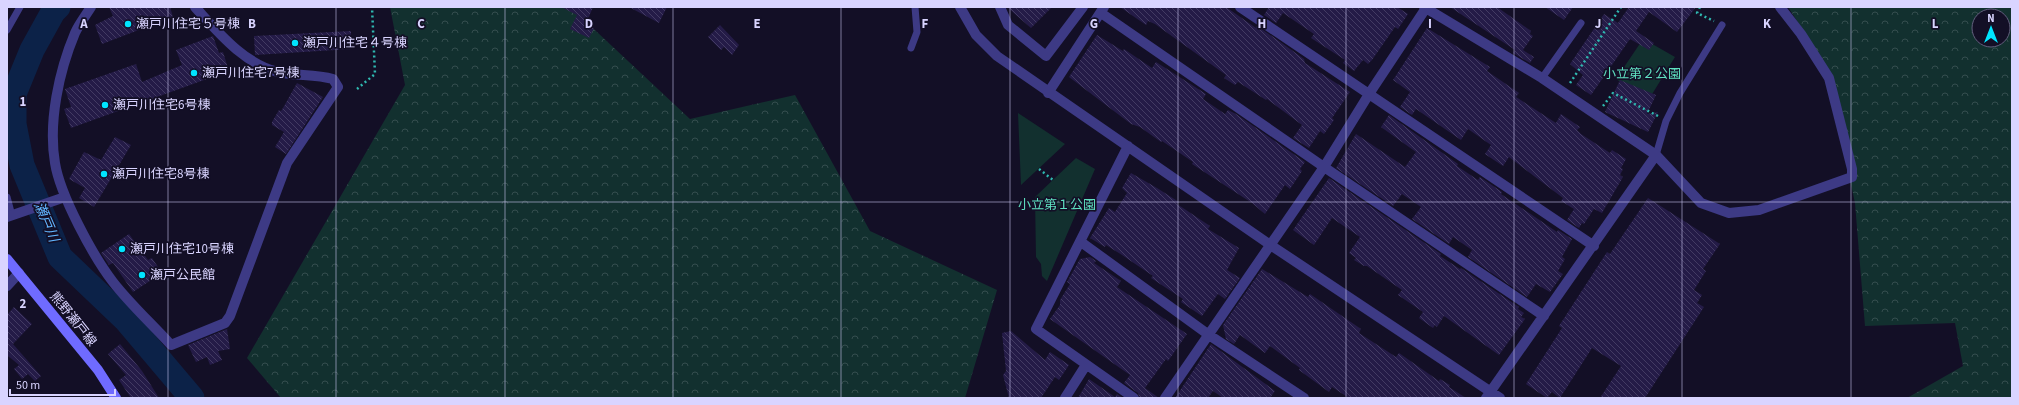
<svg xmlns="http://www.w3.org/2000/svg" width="2019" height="405" viewBox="0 0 2019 405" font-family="'Source Sans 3','Noto Sans JP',sans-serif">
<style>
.forest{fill:url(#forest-crowns);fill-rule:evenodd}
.park{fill:#12302f}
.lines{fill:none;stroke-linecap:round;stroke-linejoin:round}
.river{stroke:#0c2248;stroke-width:25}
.building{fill:url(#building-back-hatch)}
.path{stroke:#2fb8b0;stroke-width:2.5;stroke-dasharray:2 3;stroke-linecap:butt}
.service{stroke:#3d3a85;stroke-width:7}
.minor{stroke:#3d3a85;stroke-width:10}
.secondary{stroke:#6f6bff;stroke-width:10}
.grid{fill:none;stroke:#d9d4ff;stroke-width:1;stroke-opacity:0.55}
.poi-dot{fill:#00e5ff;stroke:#130f26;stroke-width:1.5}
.labels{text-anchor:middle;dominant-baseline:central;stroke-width:3.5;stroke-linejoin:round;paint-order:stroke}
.poi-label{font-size:13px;fill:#d9d4ff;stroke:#130f26;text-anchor:start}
.park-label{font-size:13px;fill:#5fe0c0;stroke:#130f26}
.street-label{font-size:13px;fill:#d9d4ff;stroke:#130f26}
.water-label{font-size:14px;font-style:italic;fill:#62b6ff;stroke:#130f26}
.grid-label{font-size:13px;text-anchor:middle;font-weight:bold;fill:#d9d4ff;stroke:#130f26;stroke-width:3.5;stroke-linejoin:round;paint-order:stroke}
</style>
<defs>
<pattern id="forest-crowns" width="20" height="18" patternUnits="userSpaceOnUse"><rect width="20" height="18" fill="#12302f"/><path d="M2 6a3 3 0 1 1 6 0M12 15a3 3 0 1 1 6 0" fill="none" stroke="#344d4e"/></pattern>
<pattern id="building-back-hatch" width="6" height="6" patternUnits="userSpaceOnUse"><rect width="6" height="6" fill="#241b47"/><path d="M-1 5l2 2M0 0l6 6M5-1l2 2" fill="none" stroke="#433b63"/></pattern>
</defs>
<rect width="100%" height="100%" fill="#130f26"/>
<path class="forest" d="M390,7H594L582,18L690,119L795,95L870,231L997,290L965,398H281L247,358L405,85Z
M1788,7H2012V398H1907L1963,366L1955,323L1865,326L1855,203L1825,64ZM1979,16H2003V40H1979Z"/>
<path class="park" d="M1647,41L1675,57L1646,104L1628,87L1616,79L1641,42Z
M1018,113L1065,144L1021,185Z
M1076,158L1095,169L1047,281L1042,276L1041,264L1036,257L1035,197Z"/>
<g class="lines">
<path class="river" d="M58,7L53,12L32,50L14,94V124L22,165L60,257L126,320L192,398"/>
</g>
<path class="building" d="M109,7H170L173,17L102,44L95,25L113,16Z
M561,7H593L586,24L594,28L589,38L570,29L577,15Z
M629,7H667L659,23Z
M1007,7H1052L1031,28Z
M1120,7H1226L1256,28L1257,26L1279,41L1304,59L1305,63L1350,92L1332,118L1334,120L1324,134L1320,131L1309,148L1293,138L1302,125L1267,99L1266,100L1238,82L1235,85L1224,78L1226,75L1155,24L1148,21L1146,25Z
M1269,7H1397L1408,14L1398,29L1395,27L1372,60L1368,64L1363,60L1354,71L1343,63L1345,60L1311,38L1314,34L1283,13L1276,23L1264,15Z
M1450,7H1497L1531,31L1530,34L1533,36L1523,50L1534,57L1530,63L1513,53L1515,50Z
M1545,7H1573L1564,20Z
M1629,7H1696L1677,32L1649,12L1636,31L1654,43L1649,50L1630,39L1591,95L1576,85L1583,75L1570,64L1604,14L1618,23Z
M720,25L739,45L732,55L724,47L721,50L708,37Z
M1427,28L1490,67L1487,71L1519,93L1516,97L1556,123L1561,114L1580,127L1577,130L1581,134L1610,153L1612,150L1626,159L1621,168L1623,169L1620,175L1623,177L1602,213L1594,209L1584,224L1582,223L1579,228L1567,220L1574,209L1561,201L1563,198L1509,157L1503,166L1485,154L1491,145L1468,129L1461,140L1416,109L1412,115L1400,107L1410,92L1393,80Z
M351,31V49L255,55L254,36Z
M1097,35L1123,51L1124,49L1152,68L1156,62L1206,94L1203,99L1225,114L1228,110L1236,114L1305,162L1300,169L1302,171L1290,189L1285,185L1265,214L1252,203L1192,164L1193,162L1162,141L1161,142L1140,127L1131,124L1069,77Z
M213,36L219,53L223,52L229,71L71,128L64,109L71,107L65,89L136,64L142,82L182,65L176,50Z
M1620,80L1656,95L1647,114L1658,112L1648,132L1605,112Z
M297,83L323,97L286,154L275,147L284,132L272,125V122L279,110L281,111L283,108Z
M1389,115L1458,164L1457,166L1478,180L1480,177L1502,192L1501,194L1557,232L1558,230L1572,239L1562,257L1565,259L1558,271L1563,274L1550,292L1536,284L1527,297L1468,257L1472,250L1453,237L1449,244L1412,219L1421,207L1402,194L1393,206L1336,168L1356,134L1405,167L1416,152L1381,127Z
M115,137L131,145L94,207L79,198L85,188L69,179L84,152L101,160Z
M1131,173L1157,188L1179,202L1177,204L1210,226L1208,229L1239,248L1227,270L1240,278L1225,299L1218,294L1202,316L1181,302L1183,299L1151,278L1153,276L1122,255L1106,245L1105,247L1090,238L1109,208L1115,212L1127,193L1122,188Z
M1329,178L1441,254L1440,256L1460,269L1461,268L1519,307L1518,309L1524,313L1521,317L1525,319L1499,355L1444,316L1437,327L1435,325L1433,328L1419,318L1423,312L1398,295L1402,290L1367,266H1364L1354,260L1356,258L1349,253L1360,237L1332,218L1314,245L1293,230Z
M1648,198L1720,244L1703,269L1706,271L1694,290L1702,295L1697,303L1704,307L1645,398H1600L1621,366L1592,348L1560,398L1552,392L1547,398L1526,384L1562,328L1559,326L1607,252L1610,254L1614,248Z
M129,234L148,260L152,258L162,273L133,292L113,263L109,265L101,253Z
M1090,257L1096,261L1094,263L1121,281L1117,287L1187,334L1168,361L1166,359L1145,388L1159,398H1140L1138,393L1124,383L1130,375L1050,319L1060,305V300L1070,284L1067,282L1080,259Z
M1262,269L1308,297L1310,294L1361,329L1359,333L1396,357L1399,353L1439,381L1440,379L1450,385L1449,387L1466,398H1349L1332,387L1329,392L1299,370L1300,368L1270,346L1265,353L1240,335L1234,344L1226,339L1223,325Z
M14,307L32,324L13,344L41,376L35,381L28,374L22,379L14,369L19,365L7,355V315Z
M227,329L230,349L218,351L222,360L210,365L207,357L196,362L188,345Z
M1011,331L1045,360L1050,352L1069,365L1059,380L1055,377L1041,398H1009L1003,375L1006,371L1002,333Z
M120,344L142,371L159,398H131L119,380L126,375L108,354Z
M1211,344L1275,391L1270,398H1223L1213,391L1208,398H1175Z
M1089,379L1115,397L1117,394L1123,398H1078Z"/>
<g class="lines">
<path class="path" d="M1700,7L1697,13L1714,21
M1570,83L1621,7
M357,89L375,74L372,7
M1603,106L1613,93L1658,116
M1039,169L1053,180"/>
<path class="service" d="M7,30L20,7
M911,48L917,32L915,7
M1542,78L1581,23
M1656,155L1666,121L1680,93L1722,25
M7,197L12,216"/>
<path class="minor" d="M91,7C86,15 79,24 75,33C59,71 48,122 55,163C60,195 93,256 113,282C130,304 152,324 171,345L225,323L230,316L287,163L338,87L333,79C315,74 296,76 278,72C244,64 218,32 195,7
M960,7L976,35L997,56L1269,244L1500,398
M1000,7L1008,25L1046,56L1083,7
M1240,7L1594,246
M1424,7L1542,78L1656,155L1486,398
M1101,13L1324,167L1544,316
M1048,93L1104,7
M1128,146L1036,329L1134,398
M1656,155L1701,203L1729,213L1759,210L1852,177V169L1829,78L1801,34L1780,7
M7,217L65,197
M1081,242L1209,335L1304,398
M7,286L19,273
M1065,398L1086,365
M1165,398L1324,167L1369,94L1426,8"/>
<path class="secondary" d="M7,259L98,370L116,398"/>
</g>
<path class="grid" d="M168,7V398M336,7V398M505,7V398M673,7V398M841,7V398M1010,7V398M1178,7V398M1346,7V398M1514,7V398M1682,7V398M1851,7V398M7,202H2012"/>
<g class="poi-dot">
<circle cx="128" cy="24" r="4"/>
<circle cx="295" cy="43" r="4"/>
<circle cx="194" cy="73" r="4"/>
<circle cx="105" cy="105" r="4"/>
<circle cx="104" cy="174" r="4"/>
<circle cx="122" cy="249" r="4"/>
<circle cx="142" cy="275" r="4"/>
</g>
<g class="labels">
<g class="poi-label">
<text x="136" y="24">瀬戸川住宅５号棟</text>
<text x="303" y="43">瀬戸川住宅４号棟</text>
<text x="202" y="73">瀬戸川住宅7号棟</text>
<text x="113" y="105">瀬戸川住宅6号棟</text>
<text x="112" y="174">瀬戸川住宅8号棟</text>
<text x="130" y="249">瀬戸川住宅10号棟</text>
<text x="150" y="275">瀬戸公民館</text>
</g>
<g class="park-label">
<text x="1642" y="74">小立第２公園</text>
<text x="1057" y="205">小立第１公園</text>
</g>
<g class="street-label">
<text transform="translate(73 319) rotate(51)">熊野瀬戸線</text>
</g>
<g class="water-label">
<text transform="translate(46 222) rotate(67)">瀬戸川</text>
</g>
</g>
<g class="grid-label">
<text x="84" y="28">A</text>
<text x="252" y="28">B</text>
<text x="421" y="28">C</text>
<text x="589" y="28">D</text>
<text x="757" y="28">E</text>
<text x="925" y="28">F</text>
<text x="1094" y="28">G</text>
<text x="1262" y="28">H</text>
<text x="1430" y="28">I</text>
<text x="1598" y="28">J</text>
<text x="1767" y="28">K</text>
<text x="1935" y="28">L</text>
<text x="23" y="106">1</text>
<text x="23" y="308">2</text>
</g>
<rect width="2019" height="405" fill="none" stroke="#d9d4ff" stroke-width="16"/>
<g transform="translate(1991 28)"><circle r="19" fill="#130f26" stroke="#625e7d"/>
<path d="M0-3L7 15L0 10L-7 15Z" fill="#00e5ff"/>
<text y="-6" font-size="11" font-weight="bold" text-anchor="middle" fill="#d9d4ff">N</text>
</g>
<path d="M10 389v6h105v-6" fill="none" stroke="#d9d4ff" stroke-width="2"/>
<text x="16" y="389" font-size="12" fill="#d9d4ff" stroke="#130f26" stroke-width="3" paint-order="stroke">50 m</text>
</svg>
